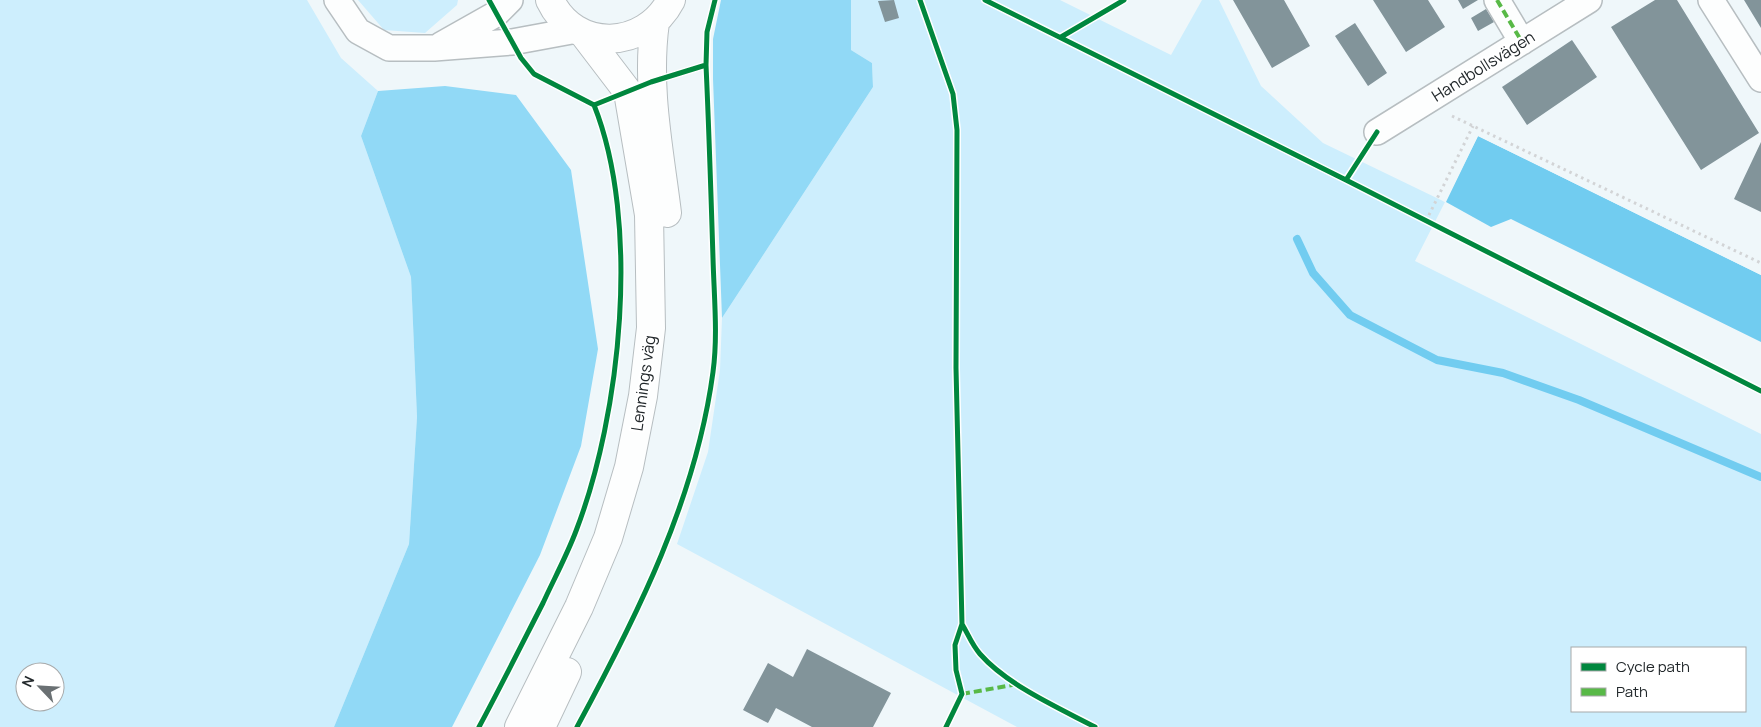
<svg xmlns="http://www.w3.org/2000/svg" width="1761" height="727" viewBox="0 0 1761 727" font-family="Manrope,sans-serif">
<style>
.green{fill:#cdeefd;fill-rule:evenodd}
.forest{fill:#91d9f6}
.water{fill:#71ccf0}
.pier{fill:#eff7fa}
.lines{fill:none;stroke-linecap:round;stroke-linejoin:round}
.stream{stroke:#71ccf0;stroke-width:8}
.building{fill:#82949a}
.street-casing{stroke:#b7bec1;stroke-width:28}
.secondary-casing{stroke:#b7bec1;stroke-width:30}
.path{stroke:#d2d4d6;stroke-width:3;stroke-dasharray:2.5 4;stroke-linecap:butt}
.street{stroke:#fdfefe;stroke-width:25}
.secondary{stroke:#fdfefe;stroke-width:28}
.quiet{stroke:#58b947;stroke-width:4;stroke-dasharray:8 4;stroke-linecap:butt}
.cycleway-casing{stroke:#fff;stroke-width:8}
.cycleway{stroke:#00873e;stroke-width:5}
.labels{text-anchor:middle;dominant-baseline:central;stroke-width:5;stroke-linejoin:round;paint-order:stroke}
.street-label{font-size:16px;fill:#22282b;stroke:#fff}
</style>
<rect width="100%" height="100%" fill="#eff7fa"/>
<path class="green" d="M0,0H307L341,58L378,91L361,136L411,277L417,417L409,544L334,727H0ZM25,672H55V702H25Z
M358,0H458L457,5L425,33L384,30Z
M851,0H1060L1171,55L1202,0H1219L1261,86L1323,143L1445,202L1415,261L1761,434V727H1017L677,544L708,452L720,370L722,318L873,87L872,63L851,50ZM1572,648H1745V711H1572Z"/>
<path class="forest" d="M721,0H851V50L872,63L873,87L722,318L713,79V39Z
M445,86L516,95L571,170L598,349L581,446L540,555L452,727H334L409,544L417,417L411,277L361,136L378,91Z"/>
<path class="water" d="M1478,136L1761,275V342L1511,219L1491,227L1446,202Z"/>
<path class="pier" d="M1479,133L1761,272V275L1478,136L1445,202L1443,201L1476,135Z"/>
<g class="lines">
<path class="stream" d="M1297,239L1313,273L1350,315L1437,360L1503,373L1579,400L1761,477"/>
</g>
<path class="building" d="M894,0L899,18L885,22L878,1Z
M1233,0H1284L1310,46L1272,68Z
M1373,0H1428L1445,27L1406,52Z
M1458,0H1478L1463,9Z
M1655,0H1677L1759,133L1701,170L1611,27Z
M1744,0H1761V28Z
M1486,9L1494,22L1478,31L1471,18Z
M1355,23L1387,73L1368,86L1335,36Z
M1572,40L1597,77L1527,125L1502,87Z
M1761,142V212L1734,199Z
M807,649L891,693L873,727H812L776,708L768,723L743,710L768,663L793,677Z"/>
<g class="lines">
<defs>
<path id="street" d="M337,0L358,31L389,48H434L512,42L577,30
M1497,0L1522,42
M1711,0L1761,79
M441,45L496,14L510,0
M1377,132L1589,0"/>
<path id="secondary" d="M550,0C575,53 645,50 671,0
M655,22C646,87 659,148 667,213
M519,727L579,607L608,538L629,467L643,396L651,328L649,215L628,92L583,33
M541,727L567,672"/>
</defs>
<use href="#street" class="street-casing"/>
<use href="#secondary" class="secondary-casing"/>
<path class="path" d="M1452,116L1761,263
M1426,221L1473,126"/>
<use href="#street" class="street"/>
<use href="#secondary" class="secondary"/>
<path class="quiet" d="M1497,0L1522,42
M962,694L1018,684"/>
<defs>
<path id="cycleway" d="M920,0L953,94L957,130L956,368L962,624C968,634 972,645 980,654C1007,685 1059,708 1095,727
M985,0L1346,180
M1061,37L1124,0
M594,105L651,82L706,65L707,32L715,0
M1377,132L1346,180L1761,391
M479,727C501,686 522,644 543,603C554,579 567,555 576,531C621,414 641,223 594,105L534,74L521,58L489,0
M577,727C637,616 696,499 713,372C718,335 714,296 713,258C711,194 709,130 706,65
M946,727L962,694L956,670L955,645L962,624"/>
</defs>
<use href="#cycleway" class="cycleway-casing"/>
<use href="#cycleway" class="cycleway"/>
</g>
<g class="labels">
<g class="street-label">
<text transform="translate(1483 66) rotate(-32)">Handbollsvägen</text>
<text transform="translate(643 383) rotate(-82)">Lennings väg</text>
</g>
</g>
<rect x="1571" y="647" width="175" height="65" fill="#ffffff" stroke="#a7a9aa"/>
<rect x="1581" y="663" width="25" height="8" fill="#00873e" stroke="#a7a9aa"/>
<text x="1616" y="672" font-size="15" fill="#22282b">Cycle path</text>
<rect x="1581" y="688" width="25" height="8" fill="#58b947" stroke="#a7a9aa"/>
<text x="1616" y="697" font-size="15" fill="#22282b">Path</text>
<g transform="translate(40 687) rotate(295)"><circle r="24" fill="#ffffff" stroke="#a7a9aa"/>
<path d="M0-4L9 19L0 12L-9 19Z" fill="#6a7073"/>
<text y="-8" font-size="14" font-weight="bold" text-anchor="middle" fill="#22282b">N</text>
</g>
</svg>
